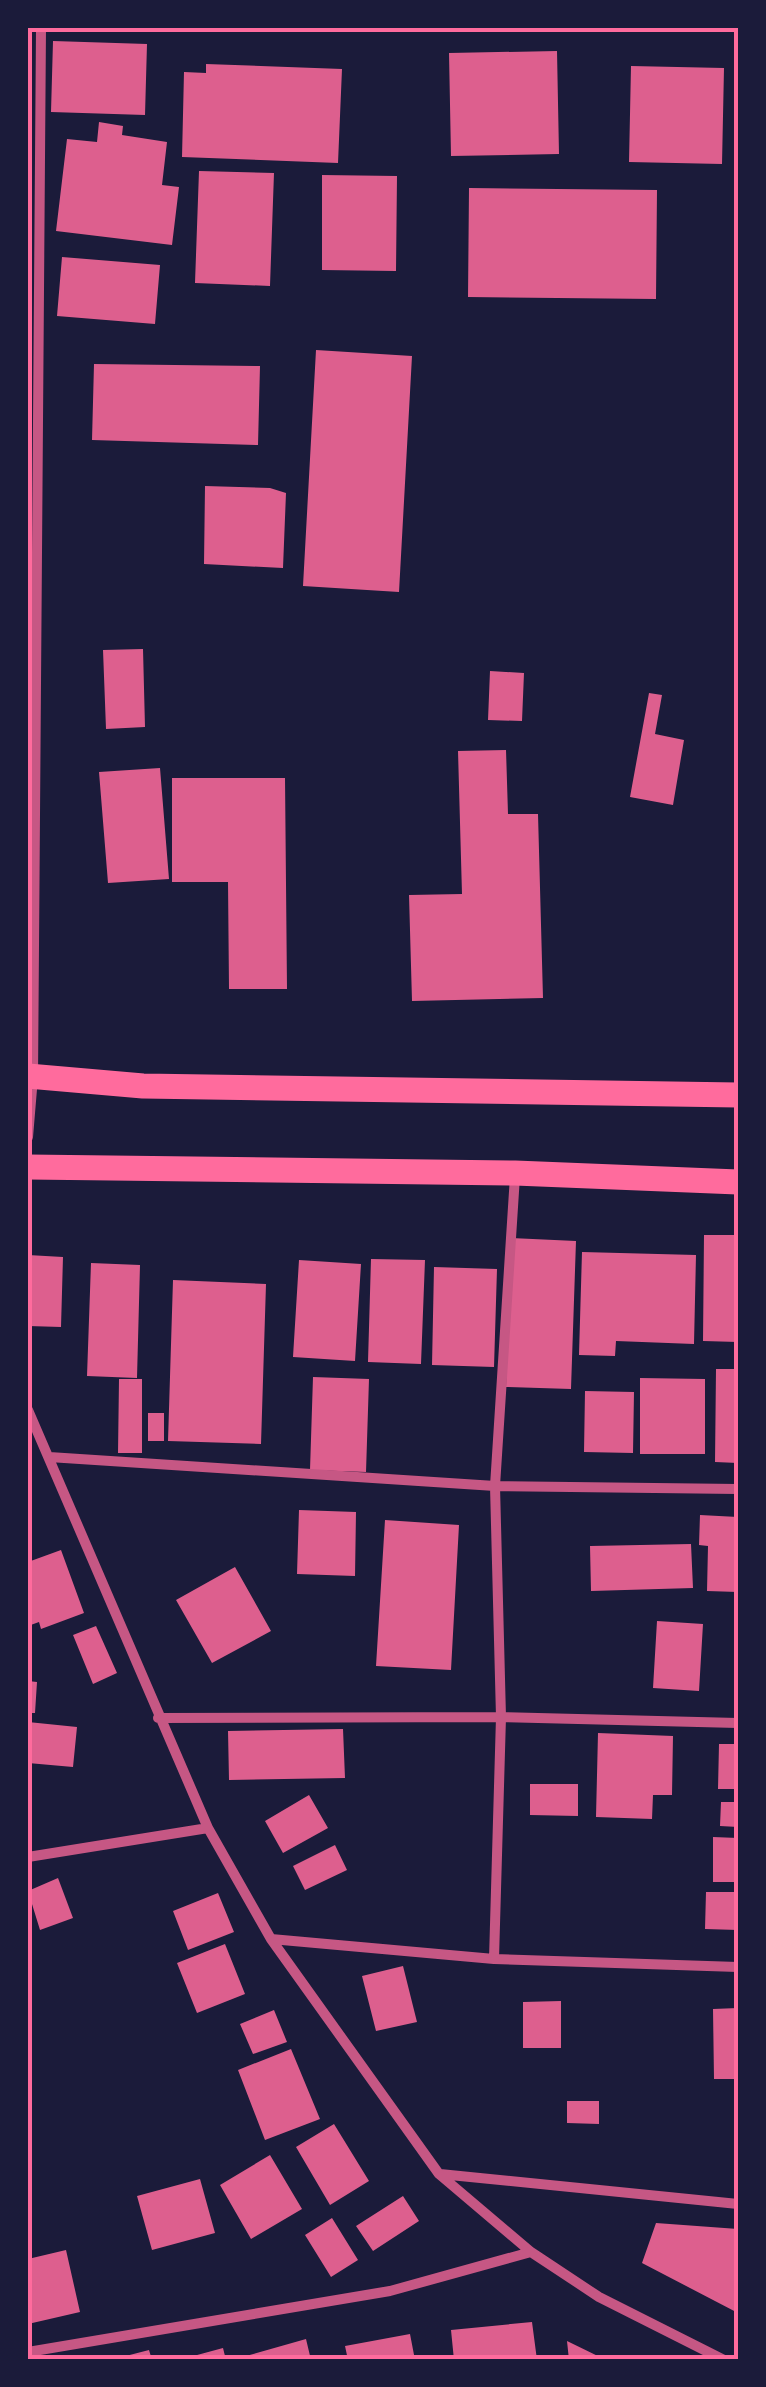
<svg xmlns="http://www.w3.org/2000/svg" width="766" height="2387" viewBox="0 0 766 2387" font-family="'Alegreya Sans',sans-serif">
<style>
.building{fill:#dd5f8e}
.lines{fill:none;stroke-linecap:round;stroke-linejoin:round}
.minor{stroke:#c65784;stroke-width:10}
.primary{stroke:#ff6b9d;stroke-width:25}
.neatline{fill:none;stroke:#ff6b9d;stroke-width:4}
</style>
<rect width="100%" height="100%" fill="#1b1b3a"/>
<path class="building" d="M53,41L147,44L145,115L51,112Z
M557,51L559,154L451,156L449,53Z
M206,64L342,69L338,163L182,157L184,72L206,73Z
M631,66L724,68L722,164L629,162Z
M99,122L123,126L122,135L167,142L162,185L179,187L172,245L56,231L67,139L97,142Z
M199,171L274,173L270,286L195,283Z
M322,175L397,176L396,271L322,270Z
M469,188L657,190L656,299L468,297Z
M62,257L160,265L155,324L57,316Z
M316,350L412,356L399,592L303,586Z
M94,364L260,366L258,445L92,440Z
M205,486L270,488L286,493L283,568L204,564Z
M143,649L145,727L106,729L103,650Z
M490,671L524,673L522,721L488,720Z
M649,693L662,695L655,734L684,740L673,805L630,797Z
M506,750L508,814H538L543,998L412,1001L409,895L462,894L458,751Z
M160,768L169,879L108,883L99,772Z
M172,778H285L287,989H229L228,882H172Z
M704,1235H738V1342L703,1341Z
M511,1238L576,1241L571,1389L506,1387Z
M582,1252L696,1255L694,1344L616,1341L615,1356L579,1355Z
M28,1255L63,1257L61,1327L28,1326Z
M371,1259L425,1260L421,1364L368,1362Z
M299,1260L361,1264L355,1361L293,1357Z
M91,1263L140,1265L137,1378L87,1376Z
M434,1267L497,1269L494,1367L432,1365Z
M173,1280L266,1284L261,1444L168,1441Z
M716,1369H738V1463L715,1462Z
M313,1377L369,1379L366,1472L310,1470Z
M640,1378L705,1379V1454H640Z
M119,1379H142V1453H118Z
M585,1391L634,1392L633,1453L584,1452Z
M148,1413H164V1441H148Z
M299,1510L356,1512L355,1576L297,1574Z
M700,1515L738,1517V1592L707,1591L708,1546L699,1545Z
M385,1520L459,1525L451,1670L376,1666Z
M691,1544L693,1588L591,1591L590,1546Z
M61,1550L84,1613L41,1629L39,1622L28,1626V1562Z
M235,1567L271,1631L212,1663L176,1600Z
M657,1621L703,1624L699,1691L653,1688Z
M96,1626L117,1673L93,1684L73,1635Z
M28,1681L37,1682L35,1713H28Z
M28,1722L77,1727L73,1767L28,1763Z
M343,1729L345,1778L229,1780L228,1731Z
M598,1733L673,1736L672,1795H653L652,1819L596,1817Z
M719,1744H738V1789H718Z
M530,1784H578V1816L530,1815Z
M309,1795L328,1828L283,1853L265,1821Z
M721,1802H738V1827L720,1826Z
M713,1837L738,1838V1882H713Z
M335,1845L347,1870L305,1890L293,1866Z
M58,1878L73,1918L40,1930L28,1891Z
M706,1892H738V1930L705,1929Z
M218,1893L234,1932L188,1950L173,1911Z
M225,1944L245,1994L197,2013L177,1963Z
M403,1966L417,2022L376,2031L362,1976Z
M561,2001V2048H523V2002Z
M738,2008V2079H714L713,2009Z
M274,2010L287,2042L253,2054L240,2024Z
M291,2049L320,2119L265,2140L238,2070Z
M567,2101H599V2124L567,2123Z
M334,2124L369,2181L330,2205L296,2147Z
M270,2155L302,2209L251,2239L220,2185Z
M200,2179L215,2233L152,2250L137,2196Z
M403,2196L419,2221L373,2251L356,2226Z
M332,2218L358,2260L331,2277L305,2235Z
M656,2223L738,2229V2313L642,2263Z
M66,2250L80,2312L28,2324V2259Z
M532,2322L537,2360H454L451,2330Z
M410,2334L415,2360H348L345,2346Z
M306,2339L311,2360H247L246,2356Z
M567,2341L606,2360H569Z
M223,2348L226,2360H186V2358Z
M149,2350L152,2360H118V2358Z"/>
<g class="lines">
<path class="minor" d="M28,1137L33,1077L41,28
M28,1410L208,1828L271,1939L439,2174L531,2252L599,2297L724,2360
M49,1457L495,1486L738,1489
M158,1718L501,1717L738,1723
M28,1857L208,1828
M271,1939L494,1959L738,1967
M494,1959L501,1717L495,1486L515,1176
M440,2174L738,2204
M28,2352L390,2291L531,2252"/>
<path class="primary" d="M28,1076L143,1086L738,1095
M28,1167L515,1173L738,1182"/>
</g>
<rect width="766" height="2387" fill="none" stroke="#1b1b3a" stroke-width="60"/>
<rect x="30" y="30" width="706" height="2327" class="neatline"/>
</svg>
